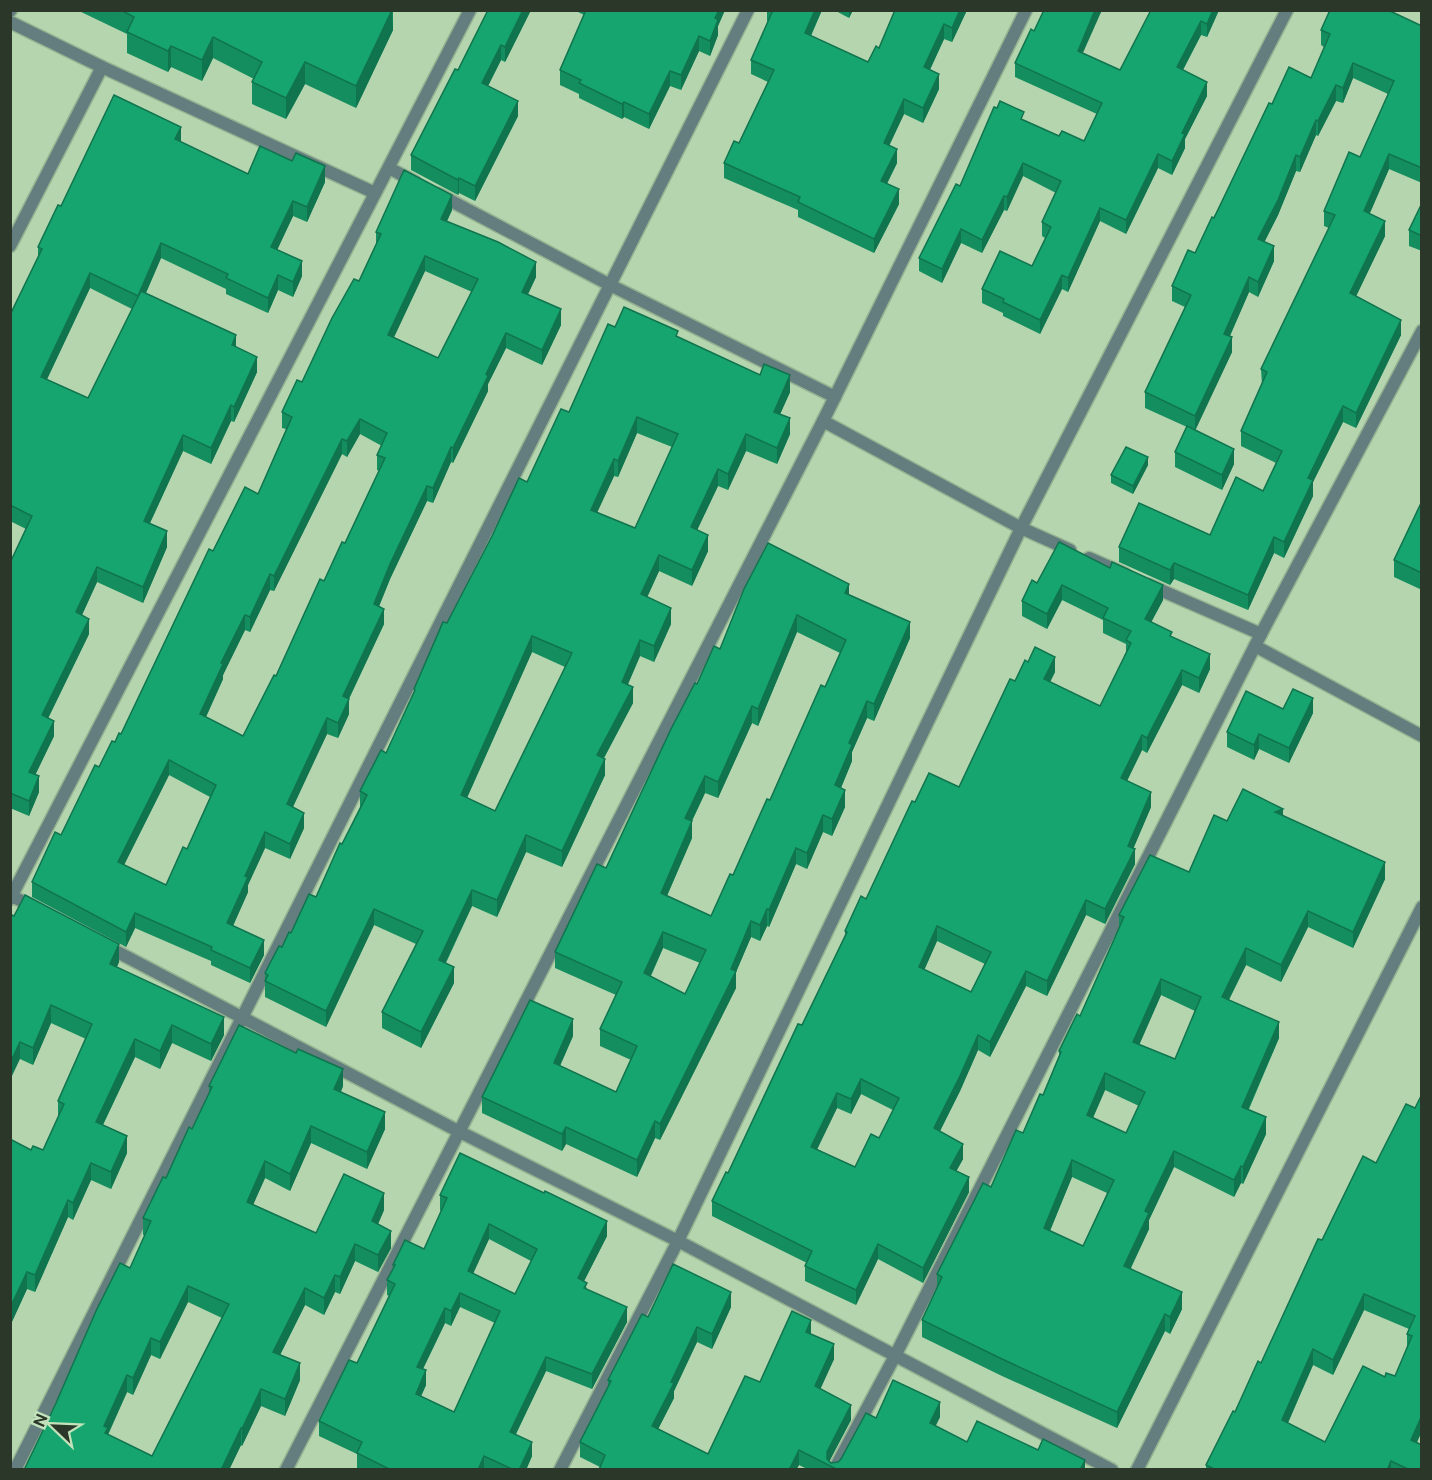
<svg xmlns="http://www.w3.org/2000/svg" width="1432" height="1480" font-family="'Public Sans',sans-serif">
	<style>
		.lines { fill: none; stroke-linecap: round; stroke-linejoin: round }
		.lane-casing { stroke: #96b291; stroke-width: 15 }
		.street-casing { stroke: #96b291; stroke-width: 15 }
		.lane { stroke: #647d7e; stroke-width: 12 }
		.street { stroke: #647d7e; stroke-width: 12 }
		.wall { fill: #148e5f; fill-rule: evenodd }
		.shaded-wall { fill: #10744e }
		.building { fill: #17a56f; stroke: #10744e; stroke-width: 1.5; fill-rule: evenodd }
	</style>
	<rect width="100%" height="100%" fill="#b4d5ae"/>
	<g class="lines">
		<g class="lane-casing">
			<g id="lane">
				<path d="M 389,168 L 415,182"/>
				<path d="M 438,194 L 610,285 L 835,397"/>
				<path d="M 823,421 L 1021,528 L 1070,550"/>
				<path d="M 1089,558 L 1125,574"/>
				<path d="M 1149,585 L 1261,634"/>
			</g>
		</g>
		<g class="street-casing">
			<g id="street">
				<path d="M 10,11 L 11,10"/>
				<path d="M 10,22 L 102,67 L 375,193"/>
				<path d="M 10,246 L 102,67"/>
				<path d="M 1255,646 L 1422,736"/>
				<path d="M 12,896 L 35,908"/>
				<path d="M 10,899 L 470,10"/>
				<path d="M 106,946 L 458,1131 L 678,1241 L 1112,1470"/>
				<path d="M 15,1470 L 748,10"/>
				<path d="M 286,1470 L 823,421 L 1026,10"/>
				<path d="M 560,1470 L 678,1241 L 1021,528 L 1287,10"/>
				<path d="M 834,1470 L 895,1356 L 1261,634 L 1422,331"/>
				<path d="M 1137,1470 L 1422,907"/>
			</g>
		</g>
		<use href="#lane" class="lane"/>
		<use href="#street" class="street"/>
	</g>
	<g class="wall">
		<path d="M 77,10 L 393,10 L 393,30 L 356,108 L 305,84 L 286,119 L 252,104 L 252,82 L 254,79 L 213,58 L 202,81 L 171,67 L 168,72 L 127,53 L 127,34 Z"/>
		<path d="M 488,10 L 531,10 L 505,62 L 501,60 L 488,86 L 518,116 L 475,201 L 459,193 L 458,195 L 411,170 L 411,155 L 458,70 Z"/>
		<path d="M 574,10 L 725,10 L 718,26 L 718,35 L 710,56 L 699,51 L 681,90 L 670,86 L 649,129 L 624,117 L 622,119 L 579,98 L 579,94 L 560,85 L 560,70 L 584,15 Z"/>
		<path d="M 767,10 L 822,10 L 811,36 L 868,62 L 879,48 L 967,10 L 952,42 L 944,39 L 930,70 L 939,89 L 923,123 L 904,114 L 889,145 L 897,163 L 887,184 L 899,204 L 874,253 L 798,217 L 798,210 L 724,178 L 724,163 L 739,143 L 768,82 L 751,74 L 751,60 L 769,21 L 767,21 Z"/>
		<path d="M 834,10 L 853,10 L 849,18 Z"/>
		<path d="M 1219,10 L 1207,37 L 1201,35 L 1183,70 L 1207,96 L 1185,139 L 1185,148 L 1172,175 L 1158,168 L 1126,234 L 1100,221 L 1068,292 L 1062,289 L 1040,334 L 1003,316 L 1003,313 L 982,303 L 982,289 L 1032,266 L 1045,238 L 1042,236 L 1042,222 L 1056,193 L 1023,176 L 1007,211 L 1004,210 L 982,253 L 961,243 L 942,283 L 919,271 L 919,258 L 960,186 L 1024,120 L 1059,136 L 1084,141 L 1097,114 L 1015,77 L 1015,63 L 1083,53 L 1120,70 Z"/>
		<path d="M 1422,26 L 1422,183 L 1389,169 L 1369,214 L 1385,236 L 1356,296 L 1401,335 L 1356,428 L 1343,422 L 1313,482 L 1313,496 L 1284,558 L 1274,553 L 1248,610 L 1174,579 L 1170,585 L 1119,562 L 1119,547 L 1210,535 L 1263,491 L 1276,463 L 1241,446 L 1241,431 L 1262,385 L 1261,369 L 1329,228 L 1324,226 L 1324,211 L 1360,157 L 1388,94 L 1353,78 L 1343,103 L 1336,101 L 1318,136 L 1316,135 L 1300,172 L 1296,171 L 1278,215 L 1264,242 L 1274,261 L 1258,297 L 1249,292 L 1230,336 L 1232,352 L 1195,430 L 1234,464 L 1222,490 L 1175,467 L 1175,452 L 1187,427 L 1145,408 L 1145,392 L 1185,307 L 1172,301 L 1172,286 L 1195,253 L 1272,104 L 1311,78 L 1324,47 L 1321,45 L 1321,30 Z"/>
		<path d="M 181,142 L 248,174 L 325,182 L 307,222 L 293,216 L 277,250 L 302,276 L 293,297 L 278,290 L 268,313 L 226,294 L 226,289 L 161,258 L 146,293 L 236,347 L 257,372 L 234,422 L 231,421 L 211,464 L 183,451 L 150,523 L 167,547 L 143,603 L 97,582 L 82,615 L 89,634 L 48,718 L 54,736 L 35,775 L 39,792 L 29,816 L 10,808 L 10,563 L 26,529 L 10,521 L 10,315 L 38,257 L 38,247 L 61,206 ZM 90,288 L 132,309 L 88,398 L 47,379 Z"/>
		<path d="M 1422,203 L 1422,251 L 1409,246 L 1409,230 Z"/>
		<path d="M 452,210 L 447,221 L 536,277 L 528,294 L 561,325 L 542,365 L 506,348 L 488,384 L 488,391 L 453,463 L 451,462 L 433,503 L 427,501 L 390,579 L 379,606 L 384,624 L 349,699 L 349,714 L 338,738 L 327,734 L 292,807 L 304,828 L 290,859 L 265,848 L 248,885 L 248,892 L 233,926 L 264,955 L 250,983 L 211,965 L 211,961 L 135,928 L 126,947 L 32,897 L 32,882 L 61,835 L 99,767 L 115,742 L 121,734 L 213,551 L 258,494 L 286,429 L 282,428 L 282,412 L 302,382 L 359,281 L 376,244 L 376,232 ZM 425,271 L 472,292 L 438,358 L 394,337 ZM 360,434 L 382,446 L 377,455 L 377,470 L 379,471 L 345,543 L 324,581 L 276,676 L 243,736 L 206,717 L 223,679 L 223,675 L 245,630 L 250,632 L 270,590 L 274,591 L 342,454 L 347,457 ZM 169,775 L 210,797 L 187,849 L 166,885 L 124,865 Z"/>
		<path d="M 615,327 L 678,337 L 790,392 L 780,414 L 790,434 L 777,464 L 746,451 L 728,490 L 718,486 L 697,530 L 708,551 L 692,586 L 659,571 L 647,597 L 671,624 L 654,662 L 640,656 L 628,684 L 633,703 L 604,758 L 605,775 L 562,867 L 526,852 L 497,917 L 472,906 L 446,963 L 454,983 L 421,1048 L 382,1028 L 382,1012 L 416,944 L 374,925 L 326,1027 L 265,997 L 265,973 L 282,947 L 316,897 L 360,807 L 360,791 L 386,753 L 414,693 L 414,689 L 447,623 L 527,482 L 569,412 ZM 637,433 L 672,447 L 635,528 L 597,512 L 614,476 L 618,477 ZM 532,652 L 565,667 L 495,811 L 467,798 Z"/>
		<path d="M 1148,465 L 1133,494 L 1111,483 L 1111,475 Z"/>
		<path d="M 1422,501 L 1422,590 L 1394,577 L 1394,560 Z"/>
		<path d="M 1059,542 L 1163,600 L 1151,622 L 1172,637 L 1210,669 L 1199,693 L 1182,685 L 1147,753 L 1142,750 L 1127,781 L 1151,807 L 1133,849 L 1135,864 L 1105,924 L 1086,915 L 1047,996 L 1026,986 L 990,1057 L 978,1050 L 960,1091 L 940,1131 L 963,1159 L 956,1171 L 969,1192 L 923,1283 L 878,1259 L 856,1305 L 805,1281 L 805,1266 L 807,1263 L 712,1216 L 712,1201 L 728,1173 L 802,1025 L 845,936 L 845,931 L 866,899 L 915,802 L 959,787 L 1015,681 L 1055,672 L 1050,682 L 1100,706 L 1126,654 L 1126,644 L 1103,633 L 1103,620 L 1062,600 L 1047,629 L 1022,616 L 1022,601 L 1037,583 ZM 937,941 L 985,964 L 971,992 L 924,970 ZM 861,1094 L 893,1110 L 879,1138 L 855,1167 L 817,1149 L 837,1108 L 851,1114 Z"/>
		<path d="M 744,589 L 910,638 L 874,721 L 867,718 L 852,752 L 852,761 L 841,788 L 845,807 L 832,836 L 823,832 L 807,869 L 796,864 L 769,927 L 767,926 L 760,941 L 751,937 L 736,972 L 736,988 L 660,1140 L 655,1138 L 637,1177 L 566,1144 L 562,1151 L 482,1113 L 482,1097 L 573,1036 L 560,1066 L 616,1092 L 631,1060 L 600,1046 L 600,1029 L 616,995 L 555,968 L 555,952 L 606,868 L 697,684 L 720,649 ZM 797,632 L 840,653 L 825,687 L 770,800 L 733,875 L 711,916 L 667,896 L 692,838 L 692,821 L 705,793 L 718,798 L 752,723 L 758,726 ZM 663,948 L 700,963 L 685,994 L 651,976 Z"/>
		<path d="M 1283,709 L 1313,713 L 1289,763 L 1259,749 L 1254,760 L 1227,747 L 1227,732 Z"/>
		<path d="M 1283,815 L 1385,879 L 1353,948 L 1308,927 L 1281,982 L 1246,965 L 1229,1000 L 1279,1038 L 1249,1109 L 1266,1134 L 1243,1184 L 1241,1183 L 1234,1197 L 1174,1167 L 1149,1220 L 1149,1229 L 1131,1268 L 1182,1309 L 1170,1334 L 1165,1331 L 1117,1428 L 1002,1376 L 922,1337 L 922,1320 L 937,1287 L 937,1274 L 1023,1133 L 1043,1095 L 1059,1056 L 1059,1051 L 1080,1016 L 1119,927 L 1119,915 L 1189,872 L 1227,821 ZM 1161,995 L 1195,1011 L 1175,1059 L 1139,1045 ZM 1105,1090 L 1139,1106 L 1126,1133 L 1093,1118 ZM 1072,1177 L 1107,1193 L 1083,1246 L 1050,1231 Z"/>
		<path d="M 10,919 L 119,962 L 117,967 L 224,1035 L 211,1061 L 172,1043 L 160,1069 L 135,1057 L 103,1125 L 127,1153 L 111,1189 L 91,1180 L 73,1220 L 68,1217 L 35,1292 L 27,1289 L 10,1326 L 10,1139 L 31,1150 L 43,1150 L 58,1118 L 58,1101 L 86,1039 L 51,1023 L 33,1065 L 20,1059 Z"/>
		<path d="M 209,1086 L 343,1086 L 341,1092 L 385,1129 L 367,1169 L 311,1143 L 290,1191 L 265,1178 L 253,1204 L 316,1233 L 384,1210 L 378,1224 L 391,1248 L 378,1272 L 355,1261 L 340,1294 L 335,1292 L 324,1315 L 305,1305 L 280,1355 L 300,1380 L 285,1416 L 261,1406 L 242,1446 L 241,1445 L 229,1470 L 24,1470 L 130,1268 L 145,1235 L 143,1235 L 143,1218 L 166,1178 L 192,1129 L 209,1094 ZM 188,1302 L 222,1318 L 152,1456 L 108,1435 L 127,1392 L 133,1395 L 151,1355 L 160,1359 Z"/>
		<path d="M 1422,1094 L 1422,1431 L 1416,1442 L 1422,1470 L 1206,1470 L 1206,1465 L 1261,1363 L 1322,1240 L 1415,1108 ZM 1364,1310 L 1409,1329 L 1407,1334 L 1407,1349 L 1395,1376 L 1385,1377 L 1325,1442 L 1288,1423 L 1313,1365 L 1333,1375 Z"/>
		<path d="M 440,1195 L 607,1236 L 584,1281 L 587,1289 L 627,1322 L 592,1389 L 546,1371 L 516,1434 L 532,1456 L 526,1470 L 361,1470 L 357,1468 L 357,1454 L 319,1436 L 319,1421 L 357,1363 L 389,1296 L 387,1295 L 387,1280 L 393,1269 L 393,1265 L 424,1249 L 441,1211 L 440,1210 ZM 489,1239 L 531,1261 L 515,1294 L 473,1273 ZM 460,1307 L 495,1323 L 454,1412 L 421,1396 L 426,1385 L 423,1369 L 445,1323 L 451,1326 Z"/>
		<path d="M 731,1307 L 712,1349 L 697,1342 L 674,1391 L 674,1398 L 658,1429 L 708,1454 L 760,1382 L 811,1334 L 834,1359 L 820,1389 L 851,1420 L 829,1461 L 831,1463 L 838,1462 L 876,1418 L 940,1417 L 935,1426 L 967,1442 L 1038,1450 L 1085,1470 L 809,1470 L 799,1465 L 796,1470 L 599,1470 L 600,1467 L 580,1457 L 580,1442 L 608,1387 L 608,1380 L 648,1317 Z"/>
	</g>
	<g class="shaded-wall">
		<path d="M 392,10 L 393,30 L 356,108 L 356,86 Z"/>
		<path d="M 523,10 L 531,10 L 505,62 L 505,47 Z"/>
		<path d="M 719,10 L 725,10 L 718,26 L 718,35 L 710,56 L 710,41 L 715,18 Z"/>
		<path d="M 815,10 L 822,10 L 805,48 L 805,33 Z"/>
		<path d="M 849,10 L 853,10 L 849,18 Z"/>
		<path d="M 960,10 L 967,10 L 952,42 L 952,28 Z"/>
		<path d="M 1095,10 L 1102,10 L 1078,64 L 1078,51 Z"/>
		<path d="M 1213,10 L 1219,10 L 1207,37 L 1207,24 Z"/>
		<path d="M 1201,21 L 1201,35 L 1177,81 L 1177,67 Z"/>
		<path d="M 944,24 L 944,39 L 924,82 L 924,67 Z"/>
		<path d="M 699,36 L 699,51 L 681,90 L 681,75 Z"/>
		<path d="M 213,37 L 213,58 L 202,81 L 202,60 Z"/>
		<path d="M 501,45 L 501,60 L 482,98 L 482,83 Z"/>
		<path d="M 171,46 L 171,67 L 168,72 L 168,51 Z"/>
		<path d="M 305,62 L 305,84 L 286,119 L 286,98 Z"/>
		<path d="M 1353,63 L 1353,78 L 1343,103 L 1343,88 Z"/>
		<path d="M 670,71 L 670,86 L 649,129 L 649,114 Z"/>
		<path d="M 939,74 L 939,89 L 923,123 L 923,108 Z"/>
		<path d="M 1207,82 L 1207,96 L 1185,139 L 1185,148 L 1172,175 L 1172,161 L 1182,133 Z"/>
		<path d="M 1336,85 L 1336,101 L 1318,136 L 1318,121 Z"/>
		<path d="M 904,99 L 904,114 L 884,157 L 884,143 Z"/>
		<path d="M 518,101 L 518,116 L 475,201 L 475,186 Z"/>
		<path d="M 624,102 L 624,117 L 622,119 L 622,104 Z"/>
		<path d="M 1316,120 L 1316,135 L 1300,172 L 1300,157 Z"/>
		<path d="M 181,127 L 181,143 L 175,139 Z"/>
		<path d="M 897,149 L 897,163 L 881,195 L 881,181 Z"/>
		<path d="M 1158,154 L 1158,168 L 1126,234 L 1126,220 Z"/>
		<path d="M 1389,154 L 1389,169 L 1364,227 L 1364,211 Z"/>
		<path d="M 1296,155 L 1296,171 L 1278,215 L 1258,255 L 1258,239 Z"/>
		<path d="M 1023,163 L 1023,176 L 1007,211 L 1007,197 Z"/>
		<path d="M 325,166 L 325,182 L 307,222 L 307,207 Z"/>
		<path d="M 459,178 L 459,193 L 458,195 L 458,180 Z"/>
		<path d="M 899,189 L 899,204 L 874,253 L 874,239 Z"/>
		<path d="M 452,195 L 452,210 L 441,234 L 441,219 Z"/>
		<path d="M 1004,196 L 1004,210 L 982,253 L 982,240 Z"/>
		<path d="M 293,201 L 293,216 L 271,263 L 271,247 Z"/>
		<path d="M 1100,208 L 1100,221 L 1068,292 L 1068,278 Z"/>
		<path d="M 1385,221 L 1385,236 L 1350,309 L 1350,293 Z"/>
		<path d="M 961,229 L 961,243 L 942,283 L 942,269 Z"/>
		<path d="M 161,243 L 161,258 L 138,311 L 138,296 Z"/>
		<path d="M 1274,246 L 1274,261 L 1258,297 L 1258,282 Z"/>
		<path d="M 425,256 L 425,271 L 388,350 L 388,335 Z"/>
		<path d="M 302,261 L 302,276 L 293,297 L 293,282 Z"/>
		<path d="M 536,262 L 536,277 L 522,307 L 522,292 Z"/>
		<path d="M 90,273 L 90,288 L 41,392 L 41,377 Z"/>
		<path d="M 278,275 L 278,290 L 268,313 L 268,298 Z"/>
		<path d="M 1062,275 L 1062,289 L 1040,334 L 1040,320 Z"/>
		<path d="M 1249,277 L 1249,292 L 1224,349 L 1224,334 Z"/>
		<path d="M 561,309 L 561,325 L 542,365 L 542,350 Z"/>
		<path d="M 1401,320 L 1401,335 L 1356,428 L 1356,413 Z"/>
		<path d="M 506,333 L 506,348 L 488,384 L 488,391 L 453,463 L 453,448 L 486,374 Z"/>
		<path d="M 236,335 L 236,351 L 232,345 Z"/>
		<path d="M 1232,337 L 1232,352 L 1195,431 L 1195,416 Z"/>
		<path d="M 257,357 L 257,372 L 234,422 L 234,407 Z"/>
		<path d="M 790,375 L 790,392 L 774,428 L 774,412 Z"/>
		<path d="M 231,405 L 231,421 L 211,464 L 211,448 Z"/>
		<path d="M 1343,406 L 1343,422 L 1313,482 L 1313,496 L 1284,558 L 1284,542 L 1308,478 Z"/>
		<path d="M 637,417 L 637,433 L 618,477 L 618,461 Z"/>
		<path d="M 790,418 L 790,434 L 777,464 L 777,448 Z"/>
		<path d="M 360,419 L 360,434 L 347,457 L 347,441 Z"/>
		<path d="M 746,434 L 746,451 L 728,490 L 728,474 Z"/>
		<path d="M 183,435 L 183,451 L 144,536 L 144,521 Z"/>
		<path d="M 342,439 L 342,454 L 274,591 L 274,576 Z"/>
		<path d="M 451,447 L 451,462 L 433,503 L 433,488 Z"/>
		<path d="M 1234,449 L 1234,464 L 1222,490 L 1222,475 Z"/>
		<path d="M 1148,457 L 1148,465 L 1133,494 L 1133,486 Z"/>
		<path d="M 614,459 L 614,476 L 591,526 L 591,510 Z"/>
		<path d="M 718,469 L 718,486 L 691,543 L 691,527 Z"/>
		<path d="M 427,486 L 427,501 L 390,579 L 374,619 L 374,604 L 390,564 Z"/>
		<path d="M 167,531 L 167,547 L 143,603 L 143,587 Z"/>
		<path d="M 708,535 L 708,551 L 692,586 L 692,570 Z"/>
		<path d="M 1274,537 L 1274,553 L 1248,610 L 1248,595 Z"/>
		<path d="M 659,555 L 659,571 L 641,611 L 641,594 Z"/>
		<path d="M 1174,563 L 1174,579 L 1170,585 L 1170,570 Z"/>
		<path d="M 97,567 L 97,582 L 76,628 L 76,612 Z"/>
		<path d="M 270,574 L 270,590 L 250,632 L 250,617 Z"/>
		<path d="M 849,584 L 849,600 L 845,593 Z"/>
		<path d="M 1062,585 L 1062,600 L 1047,629 L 1047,614 Z"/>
		<path d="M 1163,585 L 1163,600 L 1145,634 L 1145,619 Z"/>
		<path d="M 671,608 L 671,624 L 654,662 L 654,646 Z"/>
		<path d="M 384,609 L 384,624 L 343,711 L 343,696 Z"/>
		<path d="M 245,615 L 245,630 L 223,675 L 223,679 L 200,730 L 200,714 L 221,663 Z"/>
		<path d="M 797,615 L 797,632 L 758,726 L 758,709 Z"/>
		<path d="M 89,619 L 89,634 L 42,731 L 42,715 Z"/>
		<path d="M 910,622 L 910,638 L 874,721 L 874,704 Z"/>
		<path d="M 532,636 L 532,652 L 461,811 L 461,795 Z"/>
		<path d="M 640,640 L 640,656 L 622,698 L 622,682 Z"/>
		<path d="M 1210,654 L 1210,669 L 1199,693 L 1199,678 Z"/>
		<path d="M 1055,657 L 1055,672 L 1044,694 L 1044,679 Z"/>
		<path d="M 1182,670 L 1182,685 L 1147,753 L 1147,738 Z"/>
		<path d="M 633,687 L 633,703 L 597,771 L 597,755 Z"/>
		<path d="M 1313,698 L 1313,713 L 1289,763 L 1289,748 Z"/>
		<path d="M 349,699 L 349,714 L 338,738 L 338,723 Z"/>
		<path d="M 867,701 L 867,718 L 852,752 L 852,761 L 835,802 L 835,785 L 849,743 Z"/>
		<path d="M 752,706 L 752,723 L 718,798 L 718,782 Z"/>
		<path d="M 327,718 L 327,734 L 287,820 L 287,804 Z"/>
		<path d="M 54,721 L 54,736 L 29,788 L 29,772 Z"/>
		<path d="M 1259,734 L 1259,749 L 1254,760 L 1254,745 Z"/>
		<path d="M 1142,735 L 1142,750 L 1121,793 L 1121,778 Z"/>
		<path d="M 605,759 L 605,775 L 562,867 L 562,851 Z"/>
		<path d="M 169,760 L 169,775 L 118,877 L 118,862 Z"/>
		<path d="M 39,776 L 39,792 L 29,816 L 29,801 Z"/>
		<path d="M 705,776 L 705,793 L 685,835 L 685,818 Z"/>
		<path d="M 845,790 L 845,807 L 832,836 L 832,819 Z"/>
		<path d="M 1151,792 L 1151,807 L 1128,861 L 1128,846 Z"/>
		<path d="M 1283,809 L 1283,826 L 1275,812 Z"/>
		<path d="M 304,813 L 304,828 L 290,859 L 290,844 Z"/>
		<path d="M 823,815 L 823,832 L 807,869 L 807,853 Z"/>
		<path d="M 692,821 L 692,838 L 661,909 L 661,893 Z"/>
		<path d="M 265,832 L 265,848 L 248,885 L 248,892 L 227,939 L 227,923 L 245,876 Z"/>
		<path d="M 526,835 L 526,852 L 497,917 L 497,900 Z"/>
		<path d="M 796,848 L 796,864 L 769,927 L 769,910 Z"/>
		<path d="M 1135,849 L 1135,864 L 1105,924 L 1105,909 Z"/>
		<path d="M 1385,862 L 1385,879 L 1353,948 L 1353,932 Z"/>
		<path d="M 472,890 L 472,906 L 439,976 L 439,960 Z"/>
		<path d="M 1086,900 L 1086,915 L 1047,996 L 1047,981 Z"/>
		<path d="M 374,909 L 374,925 L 326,1027 L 326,1011 Z"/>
		<path d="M 767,909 L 767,926 L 760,941 L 760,925 Z"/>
		<path d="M 1308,911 L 1308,927 L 1281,982 L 1281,965 Z"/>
		<path d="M 135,913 L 135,928 L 126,947 L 126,932 Z"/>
		<path d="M 751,921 L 751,937 L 736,972 L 736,988 L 660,1140 L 660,1124 L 731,969 Z"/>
		<path d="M 937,926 L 937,941 L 919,982 L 919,967 Z"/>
		<path d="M 663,932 L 663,948 L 644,990 L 644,973 Z"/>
		<path d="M 264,940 L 264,955 L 250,983 L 250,968 Z"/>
		<path d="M 119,944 L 119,962 L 110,981 L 110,964 Z"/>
		<path d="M 1246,948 L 1246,965 L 1222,1013 L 1222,997 Z"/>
		<path d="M 454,967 L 454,983 L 421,1048 L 421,1032 Z"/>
		<path d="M 1026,971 L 1026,986 L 990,1057 L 990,1042 Z"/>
		<path d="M 1161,979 L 1161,995 L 1133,1059 L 1133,1042 Z"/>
		<path d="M 51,1005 L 51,1023 L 33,1065 L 33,1048 Z"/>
		<path d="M 224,1017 L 224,1035 L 211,1061 L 211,1044 Z"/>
		<path d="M 573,1019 L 573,1036 L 554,1079 L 554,1063 Z"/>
		<path d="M 1279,1022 L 1279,1038 L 1242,1123 L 1242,1107 Z"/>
		<path d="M 172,1025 L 172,1043 L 160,1069 L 160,1051 Z"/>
		<path d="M 978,1035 L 978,1050 L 960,1091 L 934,1143 L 934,1128 Z"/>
		<path d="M 135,1039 L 135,1057 L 96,1139 L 96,1122 Z"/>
		<path d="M 20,1042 L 20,1059 L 10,1080 L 10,1063 Z"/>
		<path d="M 343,1069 L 343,1086 L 334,1106 L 334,1089 Z"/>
		<path d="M 1105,1073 L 1105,1090 L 1087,1131 L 1087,1115 Z"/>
		<path d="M 861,1079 L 861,1094 L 851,1114 L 851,1099 Z"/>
		<path d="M 837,1093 L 837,1108 L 811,1162 L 811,1147 Z"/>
		<path d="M 385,1112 L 385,1129 L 367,1169 L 367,1152 Z"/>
		<path d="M 1266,1117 L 1266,1134 L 1243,1184 L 1243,1167 Z"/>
		<path d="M 655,1121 L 655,1138 L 637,1177 L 637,1160 Z"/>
		<path d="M 311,1126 L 311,1143 L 290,1191 L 290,1174 Z"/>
		<path d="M 566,1127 L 566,1144 L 562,1151 L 562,1134 Z"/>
		<path d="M 127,1136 L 127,1153 L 111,1189 L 111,1172 Z"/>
		<path d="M 963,1144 L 963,1159 L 950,1183 L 950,1168 Z"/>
		<path d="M 1174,1151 L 1174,1167 L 1149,1220 L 1149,1229 L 1124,1282 L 1124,1266 L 1145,1211 Z"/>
		<path d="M 1072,1160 L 1072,1177 L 1044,1245 L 1044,1228 Z"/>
		<path d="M 265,1161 L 265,1178 L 247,1219 L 247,1202 Z"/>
		<path d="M 91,1163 L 91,1180 L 73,1220 L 73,1203 Z"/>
		<path d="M 1241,1166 L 1241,1183 L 1234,1197 L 1234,1180 Z"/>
		<path d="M 969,1177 L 969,1192 L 923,1283 L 923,1268 Z"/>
		<path d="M 384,1193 L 384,1210 L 372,1238 L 372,1221 Z"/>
		<path d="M 68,1200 L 68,1217 L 35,1292 L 35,1275 Z"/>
		<path d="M 607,1221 L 607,1236 L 578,1293 L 578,1278 Z"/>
		<path d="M 489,1224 L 489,1239 L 468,1285 L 468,1271 Z"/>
		<path d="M 391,1231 L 391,1248 L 378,1272 L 378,1255 Z"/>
		<path d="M 355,1244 L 355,1261 L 340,1294 L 340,1277 Z"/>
		<path d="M 878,1244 L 878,1259 L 856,1305 L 856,1290 Z"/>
		<path d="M 27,1272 L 27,1289 L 10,1326 L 10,1308 Z"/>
		<path d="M 335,1275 L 335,1292 L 324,1315 L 324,1298 Z"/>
		<path d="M 188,1286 L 188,1302 L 160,1359 L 160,1342 Z"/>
		<path d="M 305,1288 L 305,1305 L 273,1369 L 273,1352 Z"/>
		<path d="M 731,1292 L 731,1307 L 712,1349 L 712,1334 Z"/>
		<path d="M 1182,1292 L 1182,1309 L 1170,1334 L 1170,1317 Z"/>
		<path d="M 460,1293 L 460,1307 L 451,1326 L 451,1311 Z"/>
		<path d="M 1364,1294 L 1364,1310 L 1333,1375 L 1333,1360 Z"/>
		<path d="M 627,1307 L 627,1322 L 592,1389 L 592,1374 Z"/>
		<path d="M 445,1308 L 445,1323 L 417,1381 L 417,1367 Z"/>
		<path d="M 1165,1314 L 1165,1331 L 1117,1428 L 1117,1412 Z"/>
		<path d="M 811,1320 L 811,1335 L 806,1332 Z"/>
		<path d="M 697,1327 L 697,1342 L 674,1391 L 674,1398 L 652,1441 L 652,1426 L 671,1382 Z"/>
		<path d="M 151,1338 L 151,1355 L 133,1395 L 133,1378 Z"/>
		<path d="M 834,1344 L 834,1359 L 815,1401 L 815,1386 Z"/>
		<path d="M 1313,1349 L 1313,1365 L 1282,1436 L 1282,1420 Z"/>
		<path d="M 546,1357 L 546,1371 L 510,1446 L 510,1432 Z"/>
		<path d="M 300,1363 L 300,1380 L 285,1416 L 285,1399 Z"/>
		<path d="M 426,1370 L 426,1385 L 416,1408 L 416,1394 Z"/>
		<path d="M 127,1375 L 127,1392 L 108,1434 L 108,1445 L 104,1426 Z"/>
		<path d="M 261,1389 L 261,1406 L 242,1446 L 242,1429 Z"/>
		<path d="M 940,1402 L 940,1417 L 930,1438 L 930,1423 Z"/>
		<path d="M 851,1405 L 851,1420 L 828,1464 L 827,1464 L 827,1452 Z"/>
		<path d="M 1422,1415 L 1422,1431 L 1411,1456 L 1411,1440 Z"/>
		<path d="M 241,1428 L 241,1445 L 229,1470 L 221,1470 Z"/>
		<path d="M 532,1442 L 532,1456 L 526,1470 L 519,1470 Z"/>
		<path d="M 799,1450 L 799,1465 L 796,1470 L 789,1470 Z"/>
		<path d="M 484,1456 L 484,1470 L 478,1470 Z"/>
		<path d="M 1085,1460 L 1085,1470 L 1080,1470 Z"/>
		<path d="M 1391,1461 L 1391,1470 L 1387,1470 Z"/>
	</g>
	<g class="building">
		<path d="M 121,10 L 392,10 L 356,86 L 305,62 L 286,98 L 252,82 L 262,62 L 213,37 L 202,60 L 171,46 L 168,51 L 127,32 L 134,17 Z"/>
		<path d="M 488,10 L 523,10 L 505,47 L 501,45 L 482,83 L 518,101 L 475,186 L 459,178 L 458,180 L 411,155 L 455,69 L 458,70 Z"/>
		<path d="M 586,10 L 719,10 L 715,18 L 718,20 L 710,41 L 699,36 L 681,75 L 670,71 L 649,114 L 624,102 L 622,104 L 579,83 L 581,80 L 560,70 Z"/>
		<path d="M 773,10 L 815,10 L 805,33 L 868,62 L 876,46 L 879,48 L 895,10 L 960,10 L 952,28 L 944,24 L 924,67 L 939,74 L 923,108 L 904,99 L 884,143 L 897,149 L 881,181 L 899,189 L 874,239 L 798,202 L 800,197 L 724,163 L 734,141 L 739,143 L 774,70 L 751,60 Z"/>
		<path d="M 1044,10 L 1095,10 L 1078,51 L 1120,70 L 1151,10 L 1213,10 L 1207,24 L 1201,21 L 1177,67 L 1207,82 L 1182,133 L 1185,134 L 1172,161 L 1158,154 L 1126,220 L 1100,208 L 1068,278 L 1062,275 L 1040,320 L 1003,302 L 1004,299 L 982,289 L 1000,251 L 1032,266 L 1051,227 L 1042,222 L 1061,181 L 1023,163 L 1007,197 L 1004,196 L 982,240 L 961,229 L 942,269 L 919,258 L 956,184 L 960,186 L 994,107 L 997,108 L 1000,101 L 1024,112 L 1021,119 L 1059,136 L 1062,131 L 1084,141 L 1102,103 L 1015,63 L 1031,29 L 1034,31 Z"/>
		<path d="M 1330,10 L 1388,10 L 1422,26 L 1422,168 L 1389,154 L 1364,211 L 1385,221 L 1350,293 L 1401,320 L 1356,413 L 1343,406 L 1308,478 L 1313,480 L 1284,542 L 1274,537 L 1248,595 L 1174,563 L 1170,570 L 1119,547 L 1139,503 L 1210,535 L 1236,477 L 1263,491 L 1282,451 L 1241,431 L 1267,372 L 1261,369 L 1335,215 L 1324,211 L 1349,152 L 1360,157 L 1394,81 L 1353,63 L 1343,88 L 1336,85 L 1318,121 L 1316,120 L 1300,157 L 1296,155 L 1278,200 L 1258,239 L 1274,246 L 1258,282 L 1249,277 L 1224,334 L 1232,337 L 1195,416 L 1145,392 L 1191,295 L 1172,286 L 1188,250 L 1195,253 L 1212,217 L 1214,218 L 1269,103 L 1272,104 L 1289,67 L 1311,78 L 1330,34 L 1321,30 Z"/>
		<path d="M 114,95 L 181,127 L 175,139 L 248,174 L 260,146 L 292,161 L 296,153 L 325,166 L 307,207 L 293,201 L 271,247 L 302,261 L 293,282 L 278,275 L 268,298 L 226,278 L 228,274 L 161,243 L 138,296 L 90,273 L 41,377 L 88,398 L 141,291 L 236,335 L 232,345 L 257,357 L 234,407 L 231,405 L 211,448 L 183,435 L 144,521 L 167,531 L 143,587 L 97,567 L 76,612 L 89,619 L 42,715 L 54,721 L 29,772 L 39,776 L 29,801 L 10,793 L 10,563 L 32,516 L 10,505 L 10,315 L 42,249 L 38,247 L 58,205 L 61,206 Z"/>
		<path d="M 404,170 L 452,195 L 441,219 L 498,242 L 536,262 L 522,292 L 561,309 L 542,350 L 506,333 L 486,374 L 488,376 L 453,448 L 451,447 L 433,488 L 427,486 L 390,564 L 374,604 L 384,609 L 343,696 L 349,699 L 338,723 L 327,718 L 287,804 L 304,813 L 290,844 L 265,832 L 245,876 L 248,877 L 227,923 L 264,940 L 250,968 L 211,950 L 212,947 L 135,913 L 126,932 L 32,882 L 55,832 L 61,835 L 95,765 L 99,767 L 112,741 L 115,742 L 119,733 L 121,734 L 209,549 L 213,551 L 245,487 L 258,494 L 292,417 L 282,412 L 297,380 L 302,382 L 332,318 L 354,279 L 359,281 L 381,234 L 376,232 ZM 425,256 L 478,279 L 438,358 L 388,335 ZM 360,419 L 387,433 L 377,455 L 385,458 L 345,543 L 342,542 L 324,581 L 320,579 L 276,676 L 274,675 L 243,736 L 200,714 L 223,664 L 221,663 L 245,615 L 250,617 L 270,574 L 274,576 L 342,439 L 347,441 ZM 169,760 L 216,785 L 187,849 L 183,847 L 166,885 L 118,862 Z"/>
		<path d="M 1422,203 L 1422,236 L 1409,230 Z"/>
		<path d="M 624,307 L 678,331 L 676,336 L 760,375 L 764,364 L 790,375 L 774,412 L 790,418 L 777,448 L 746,434 L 728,474 L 718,469 L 691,527 L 708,535 L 692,570 L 659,555 L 641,594 L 671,608 L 654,646 L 640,640 L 622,682 L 633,687 L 597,755 L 605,759 L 562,851 L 526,835 L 497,900 L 472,890 L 439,960 L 454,967 L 421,1032 L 382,1012 L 423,931 L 374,909 L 326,1011 L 265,981 L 268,975 L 265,973 L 279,946 L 282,947 L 289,932 L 291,933 L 309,894 L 316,897 L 340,843 L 342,844 L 367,795 L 360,791 L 381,750 L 386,753 L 415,690 L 414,689 L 443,622 L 447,623 L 492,536 L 519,478 L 527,482 L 561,409 L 569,412 L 608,324 L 615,327 ZM 637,417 L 678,434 L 635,528 L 591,510 L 614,459 L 618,461 ZM 532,636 L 572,653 L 495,811 L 461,795 Z"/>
		<path d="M 1187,426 L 1234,449 L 1222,475 L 1175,452 Z"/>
		<path d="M 1126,447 L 1148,457 L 1133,486 L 1111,475 Z"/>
		<path d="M 1422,501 L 1422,573 L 1394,560 Z"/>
		<path d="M 1059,542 L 1110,568 L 1112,562 L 1163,585 L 1145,619 L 1172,632 L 1170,636 L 1210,654 L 1199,678 L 1182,670 L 1147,738 L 1142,735 L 1121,778 L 1151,792 L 1128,846 L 1135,849 L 1105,909 L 1086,900 L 1047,981 L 1026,971 L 990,1042 L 978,1035 L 960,1076 L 934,1128 L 963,1144 L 950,1168 L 969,1177 L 923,1268 L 878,1244 L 856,1290 L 805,1266 L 812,1251 L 712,1201 L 726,1172 L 728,1173 L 798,1024 L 802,1025 L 847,932 L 845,931 L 861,896 L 866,899 L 912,801 L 915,802 L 929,773 L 959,787 L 1010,679 L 1015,681 L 1025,660 L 1028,662 L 1035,647 L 1055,657 L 1044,679 L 1100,706 L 1131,643 L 1126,640 L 1131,631 L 1103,618 L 1108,608 L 1062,585 L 1047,614 L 1022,601 L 1032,580 L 1037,583 ZM 937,926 L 991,952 L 971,992 L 919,967 ZM 861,1079 L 899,1098 L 879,1138 L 871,1134 L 855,1167 L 811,1147 L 837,1093 L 851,1099 Z"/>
		<path d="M 768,543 L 849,584 L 845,593 L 910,622 L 874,704 L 867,701 L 849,743 L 852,745 L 835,785 L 845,790 L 832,819 L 823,815 L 807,853 L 796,848 L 769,910 L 767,909 L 760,925 L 751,921 L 731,969 L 736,971 L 660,1124 L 655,1121 L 637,1160 L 566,1127 L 562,1134 L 482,1097 L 530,1000 L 573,1019 L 554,1063 L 616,1092 L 637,1046 L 600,1029 L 622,982 L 555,952 L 597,864 L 606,868 L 671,729 L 695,683 L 697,684 L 714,646 L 720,649 L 744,589 ZM 797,615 L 846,640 L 825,687 L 821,685 L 770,800 L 767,799 L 733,875 L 730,874 L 711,916 L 661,893 L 692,821 L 685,818 L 705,776 L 718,782 L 752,706 L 758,709 ZM 663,932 L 706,950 L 685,994 L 644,973 Z"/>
		<path d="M 1293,689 L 1313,698 L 1289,748 L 1259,734 L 1254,745 L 1227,732 L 1246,691 L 1283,709 Z"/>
		<path d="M 1243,789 L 1283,809 L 1275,812 L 1385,862 L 1353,932 L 1308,911 L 1281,965 L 1246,948 L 1222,997 L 1279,1022 L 1242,1107 L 1266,1117 L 1243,1167 L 1241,1166 L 1234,1180 L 1174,1151 L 1145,1211 L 1149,1213 L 1124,1266 L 1182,1292 L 1170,1317 L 1165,1314 L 1117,1412 L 1002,1359 L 922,1320 L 942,1277 L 937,1274 L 983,1183 L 991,1187 L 1016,1130 L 1023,1133 L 1040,1094 L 1043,1095 L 1061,1052 L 1059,1051 L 1077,1014 L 1080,1016 L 1124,917 L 1119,915 L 1150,855 L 1189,872 L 1214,815 L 1227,821 ZM 1161,979 L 1201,997 L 1175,1059 L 1133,1042 ZM 1105,1073 L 1145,1092 L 1126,1133 L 1087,1115 ZM 1072,1160 L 1114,1180 L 1083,1246 L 1044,1228 Z"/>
		<path d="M 25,895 L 119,944 L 110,964 L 224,1017 L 211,1044 L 172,1025 L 160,1051 L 135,1039 L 96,1122 L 127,1136 L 111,1172 L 91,1163 L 73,1203 L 68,1200 L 35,1275 L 27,1272 L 10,1308 L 10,1139 L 31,1150 L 33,1146 L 43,1150 L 64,1104 L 58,1101 L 92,1024 L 51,1005 L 33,1048 L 20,1042 L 10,1063 L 10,919 L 12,915 L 14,916 Z"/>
		<path d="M 239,1025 L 296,1053 L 298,1049 L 343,1069 L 334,1089 L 385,1112 L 367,1152 L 311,1126 L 290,1174 L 265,1161 L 247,1202 L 316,1233 L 344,1174 L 384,1193 L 372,1221 L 391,1231 L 378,1255 L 355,1244 L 340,1277 L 335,1275 L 324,1298 L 305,1288 L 273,1352 L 300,1363 L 285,1399 L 261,1389 L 242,1429 L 241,1428 L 221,1470 L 24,1470 L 56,1403 L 96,1311 L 120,1263 L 130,1268 L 151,1221 L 143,1218 L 163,1177 L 166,1178 L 189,1127 L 192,1129 L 212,1087 L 209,1086 ZM 188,1286 L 229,1304 L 152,1456 L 105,1433 L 108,1428 L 104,1426 L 127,1375 L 133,1378 L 151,1338 L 160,1342 Z"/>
		<path d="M 1422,1094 L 1422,1415 L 1411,1440 L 1422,1445 L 1422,1470 L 1410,1470 L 1391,1461 L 1387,1470 L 1216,1470 L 1206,1465 L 1233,1411 L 1235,1412 L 1258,1361 L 1261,1363 L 1318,1239 L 1322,1240 L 1363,1156 L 1376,1163 L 1406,1104 L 1415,1108 ZM 1364,1294 L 1415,1316 L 1407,1334 L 1412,1336 L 1395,1376 L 1386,1373 L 1385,1377 L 1363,1366 L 1325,1442 L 1282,1420 L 1313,1349 L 1333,1360 Z"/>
		<path d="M 460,1153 L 544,1193 L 545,1191 L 607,1221 L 578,1278 L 587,1283 L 584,1288 L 627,1307 L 592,1374 L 546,1357 L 510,1432 L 532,1442 L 519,1470 L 514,1470 L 484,1456 L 478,1470 L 391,1470 L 357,1453 L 362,1442 L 319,1421 L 349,1360 L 357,1363 L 395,1284 L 387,1280 L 395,1265 L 393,1265 L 405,1240 L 424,1249 L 447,1198 L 440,1195 ZM 489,1224 L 537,1249 L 515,1294 L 468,1271 ZM 460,1293 L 500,1311 L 454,1412 L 416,1394 L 426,1370 L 417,1367 L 445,1308 L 451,1311 Z"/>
		<path d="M 673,1264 L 731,1292 L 712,1334 L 697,1327 L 671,1382 L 674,1383 L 652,1426 L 708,1454 L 745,1376 L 760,1382 L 792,1311 L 811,1320 L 806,1332 L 834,1344 L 815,1386 L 851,1405 L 827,1452 L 827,1459 L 831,1463 L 838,1462 L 841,1459 L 866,1413 L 876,1418 L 893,1380 L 940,1402 L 930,1423 L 967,1442 L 977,1421 L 1038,1450 L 1043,1439 L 1085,1460 L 1080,1470 L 838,1470 L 799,1450 L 789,1470 L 634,1470 L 632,1469 L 631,1470 L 599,1470 L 605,1455 L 580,1442 L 611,1381 L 608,1380 L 642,1314 L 648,1317 Z"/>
	</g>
	<rect width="1432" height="1480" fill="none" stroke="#2b3829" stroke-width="24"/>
	<g transform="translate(54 1426) rotate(293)" stroke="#c1e2bb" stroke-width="4.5" paint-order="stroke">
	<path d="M0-4.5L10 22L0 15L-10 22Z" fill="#2b3829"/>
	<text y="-9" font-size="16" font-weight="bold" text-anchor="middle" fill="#2b3829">N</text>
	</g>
</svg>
